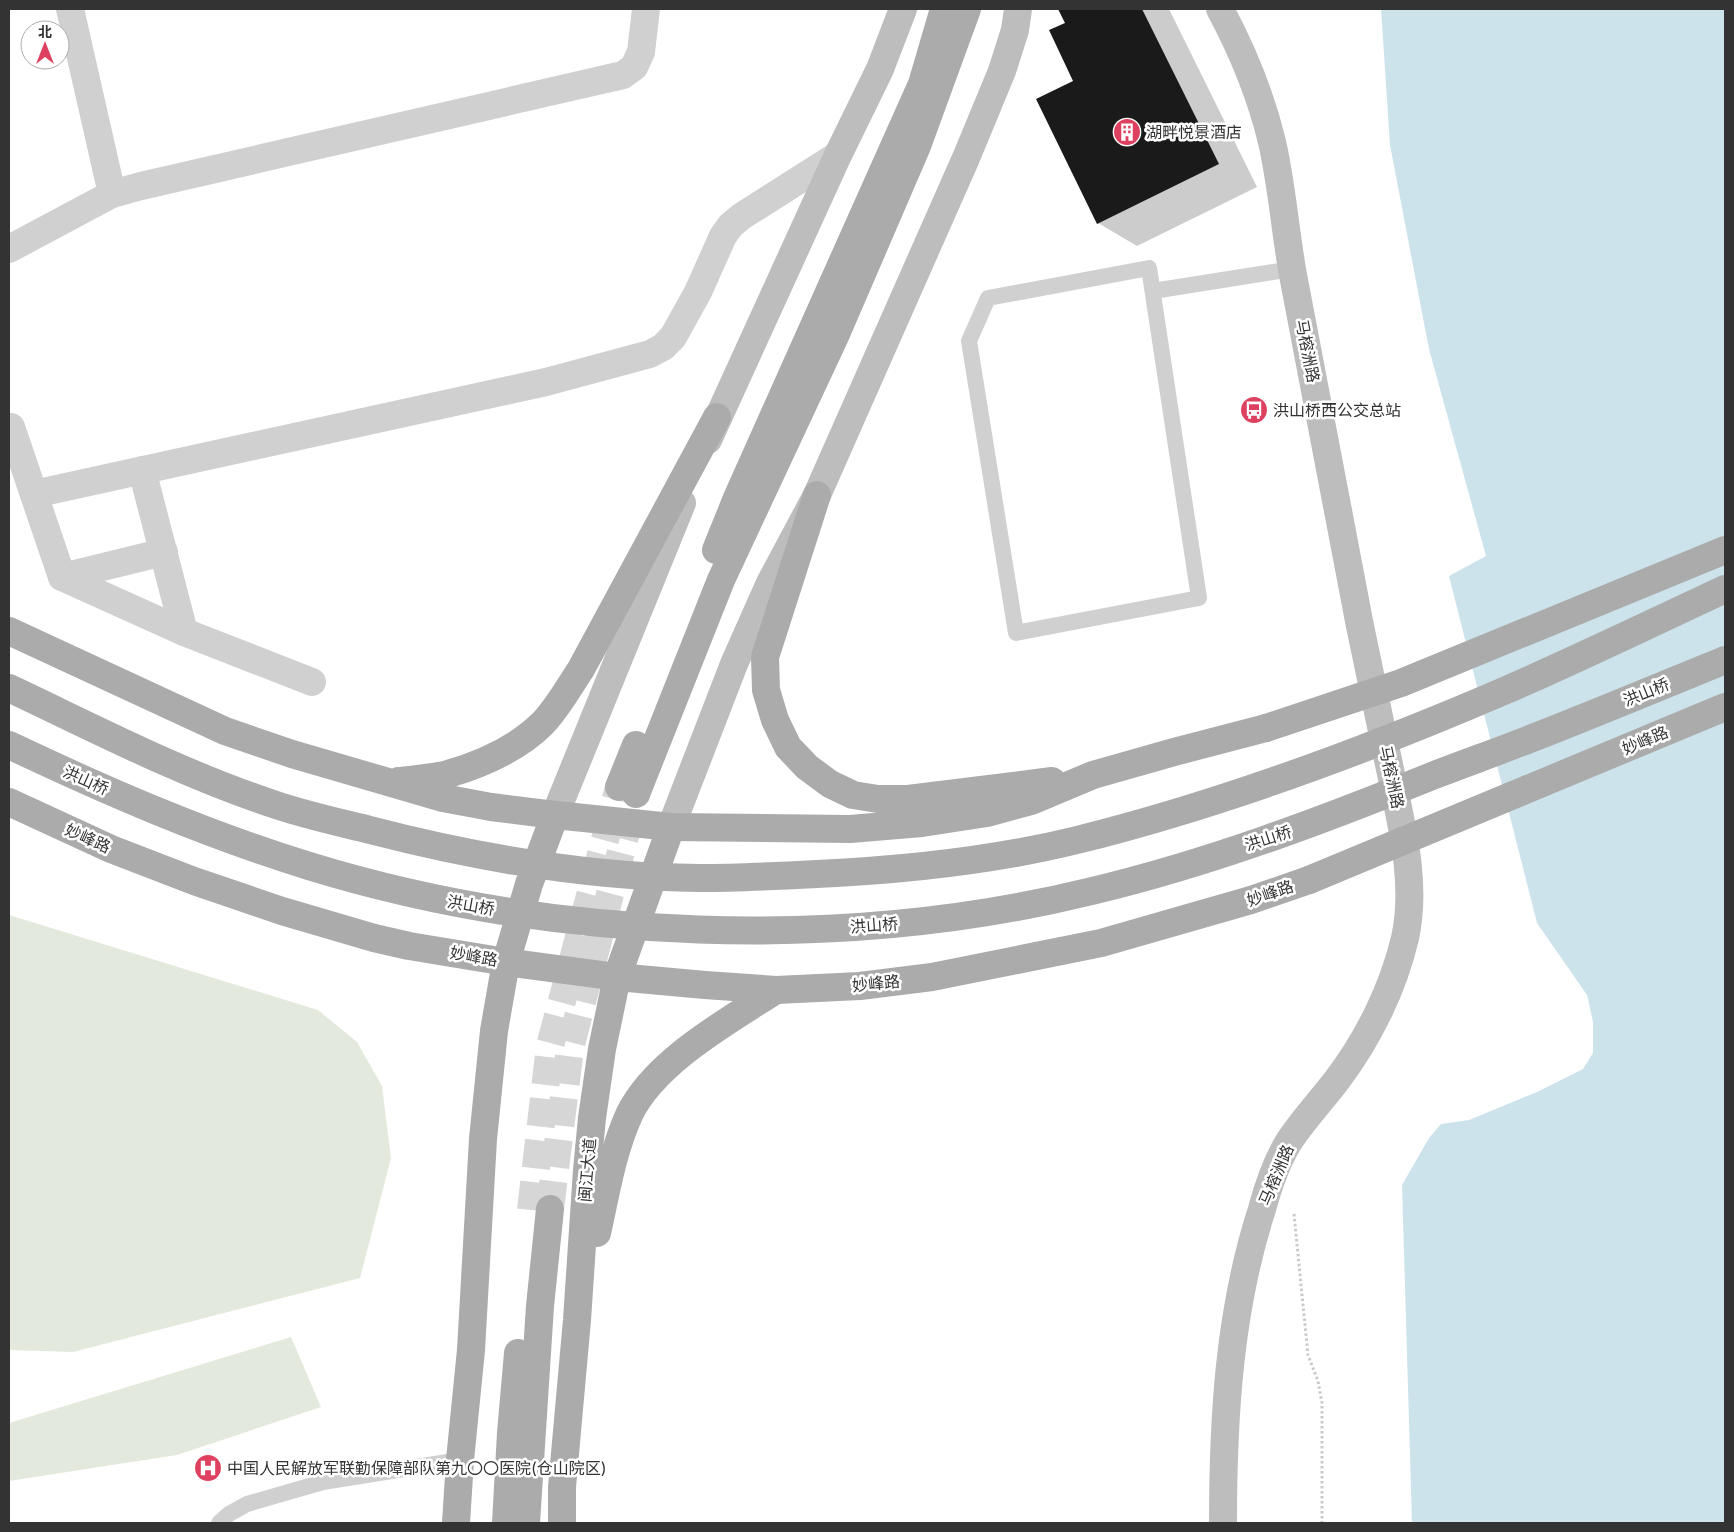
<svg xmlns="http://www.w3.org/2000/svg" width="1734" height="1532" font-family="Inter,'Noto Sans SC',sans-serif">
	<style>
		.green { fill: #e4e9dd }
		.water { fill: #cde3eb }
		.shadow { fill: #0003 }
		.building { fill: #1a1a1a }
		.lines { fill: none; stroke-linecap: round; stroke-linejoin: round }
		.primary-tunnel { stroke: #d6d6d6; stroke-width: 28; stroke-dasharray: 28 14; stroke-linecap: butt }
		.path { stroke: #cacaca; stroke-width: 3; stroke-dasharray: 2.5 2.5; stroke-linecap: butt }
		.lane { stroke: #d0d0d0; stroke-width: 16 }
		.street { stroke: #d0d0d0; stroke-width: 28 }
		.secondary { stroke: #bdbdbd; stroke-width: 28 }
		.primary { stroke: #ababab; stroke-width: 28 }
		.primary-bridge { stroke: #ababab; stroke-width: 28 }
		.labels { text-anchor: middle; stroke-width: 5; stroke-linejoin: round; paint-order: stroke }
		.poi-label { font-size: 16px; fill: #333; stroke: #fff; text-anchor: start }
		.street-label { font-size: 16px; fill: #333; stroke: #fff }
	</style>
	<rect width="100%" height="100%" fill="#fff"/>
	<g class="green">
		<path d="M 9,915 L 318,1010 L 357,1042 L 382,1086 L 391,1158 L 360,1278 L 73,1352 L 9,1350 Z"/>
		<path d="M 291,1337 L 321,1407 L 177,1455 L 9,1481 L 9,1423 Z"/>
	</g>
	<path class="water" d="M 1381,9 L 1725,9 L 1725,1523 L 1412,1523 L 1402,1185 L 1429,1138 L 1441,1124 L 1469,1120 L 1537,1092 L 1583,1069 L 1593,1053 L 1593,1022 L 1587,995 L 1537,923 L 1449,576 L 1486,556 L 1429,349 L 1390,145 Z"/>
	<path class="shadow" d="M 1060,9 L 1169,9 L 1257,187 L 1137,246 L 1098,223 L 1067,23 Z"/>
	<path class="building" d="M 1058,9 L 1142,9 L 1219,164 L 1097,224 L 1036,99 L 1073,81 L 1049,30 L 1065,23 Z"/>
	<g class="lines">
		<g class="primary-tunnel">
			<path d="M 550,1209 L 570,1048 L 636,794"/>
			<path d="M 531,1210 L 550,1046 L 619,787"/>
		</g>
		<path class="path" d="M 1294,1214 L 1308,1355 L 1318,1381 L 1322,1403 L 1322,1523"/>
		<g class="lane">
			<path d="M 1149,268 L 1199,598 L 1016,633 L 969,341 L 988,298 Z"/>
			<path d="M 1153,291 L 1292,269"/>
			<path d="M 219,1523 L 229,1514 L 247,1504 L 323,1482 L 460,1460"/>
		</g>
		<g class="street">
			<path d="M 70,9 L 112,194"/>
			<path d="M 9,249 L 112,194 L 141,186 L 623,75 L 634,67 L 641,52 L 646,9"/>
			<path d="M 11,427 L 62,577 L 164,552"/>
			<path d="M 142,470 L 184,632 L 312,682"/>
			<path d="M 34,494 L 546,382 L 650,354 L 663,347 L 673,337 L 698,292 L 723,236 L 731,225 L 742,216 L 838,155"/>
			<path d="M 62,577 L 184,632"/>
		</g>
		<g class="secondary">
			<path d="M 1220,9 C 1242,50 1261,96 1272,142 C 1282,185 1285,231 1293,275 C 1315,392 1338,509 1360,626 C 1370,675 1381,724 1391,774 C 1402,827 1417,884 1405,938 C 1393,989 1368,1039 1337,1080 C 1321,1101 1302,1121 1288,1143 C 1276,1163 1268,1187 1262,1209 C 1229,1311 1223,1417 1223,1523"/>
			<path d="M 708,440 L 838,155 L 880,69 L 903,9"/>
			<path d="M 555,815 L 682,503"/>
			<path d="M 671,827 L 734,664 L 770,583 L 817,495 L 966,158 L 1002,71 L 1015,30 L 1018,9"/>
		</g>
		<g class="primary">
			<path d="M 817,495 L 765,657 L 766,690 L 775,720 L 788,747 L 807,767 L 830,784 L 853,795 L 878,799 L 908,799 L 1052,781"/>
			<path d="M 716,550 L 737,498 L 922,84 L 944,9"/>
			<path d="M 9,631 L 225,731 L 292,754 L 443,798 L 491,807 L 555,815 L 671,827 L 850,829 L 922,823 L 987,813 L 1031,801 L 1093,775 L 1174,752 L 1266,728"/>
			<path d="M 399,781 C 415,779 432,778 448,774 C 482,764 518,748 543,723 C 558,707 569,687 581,669 L 717,417"/>
			<path d="M 619,787 L 636,745"/>
			<path d="M 636,794 L 721,580 L 836,334 L 917,146 L 967,9"/>
			<path d="M 9,802 L 111,849 L 194,881 L 282,911 L 374,938 L 409,946 L 506,962 L 617,977 L 705,985 L 776,990 L 860,986 L 932,977 L 1101,943 L 1251,900 L 1309,880"/>
			<path d="M 597,1233 C 606,1193 612,1153 629,1115 C 654,1062 728,1021 776,990"/>
			<path d="M 456,1523 L 460,1460 L 471,1350 L 483,1139 L 494,1031 L 506,962 L 529,884 L 555,815"/>
			<path d="M 506,1523 L 511,1433 L 518,1353"/>
			<path d="M 526,1523 L 540,1306 L 550,1209"/>
			<path d="M 562,1523 L 562,1487 L 577,1320 L 587,1170 L 592,1118 L 602,1049 L 617,977 L 671,827"/>
		</g>
		<g class="primary-bridge">
			<path d="M 9,688 C 96,729 182,774 273,804 C 305,815 338,822 370,830 C 478,858 588,877 700,878 C 739,878 778,876 817,874 C 905,870 992,861 1077,840 C 1222,804 1367,750 1504,691 C 1578,659 1652,623 1725,589"/>
			<path d="M 1266,728 L 1401,683 L 1725,550"/>
			<path d="M 9,745 C 106,791 205,834 309,866 C 553,941 843,952 1092,891 C 1209,863 1321,821 1432,776 C 1463,764 1494,753 1525,741 C 1592,715 1659,687 1725,660"/>
			<path d="M 1309,880 L 1725,707"/>
		</g>
	</g>
	<defs>
		<g id="building-disc" transform="scale(1.4375)"><circle r="9.5" fill="#de415f" stroke="#fff"/><path d="M-4-6H4V6H1V3H-1V6H-4ZM-2.5-4.3h1.7v1.8h-1.7ZM.8-4.3h1.7v1.8H.8ZM-2.5-1h1.7V.8h-1.7ZM.8-1h1.7V.8H.8Z" fill="#fff"/></g>
		<g id="bus-disc" transform="scale(1.4375)"><circle r="9.5" fill="#de415f" stroke="#fff"/><path d="M-5-6H5V4H4V6H2V4H-2V6H-4V4H-5ZM-3.5-4V0h7V-4ZM-3.5 1.2v1.5H-2V1.2ZM2 1.2v1.5H3.5V1.2Z" fill="#fff"/></g>
		<g id="hospital-disc" transform="scale(1.4375)"><circle r="9.5" fill="#de415f" stroke="#fff"/><path d="M-5-5h3v3.5h4V-5h3V5h-3V1.5h-4V5h-3Z" fill="#fff"/></g>
	</defs>
	<g fill-rule="evenodd">
		<use href="#building-disc" x="1127" y="132"/>
		<use href="#bus-disc" x="1254" y="410"/>
		<use href="#hospital-disc" x="208" y="1468"/>
	</g>
	<g class="labels">
		<g class="poi-label">
			<text x="1146" y="138">湖畔悦景酒店</text>
			<text x="1273" y="416">洪山桥西公交总站</text>
			<text x="227" y="1474">中国人民解放军联勤保障部队第九〇〇医院(仓山院区)</text>
		</g>
		<g class="street-label">
			<text transform="translate(1308 351) rotate(79)" y="6">马榕洲路</text>
			<text transform="translate(1646 692) rotate(-22)" y="6">洪山桥</text>
			<text transform="translate(1645 740) rotate(-23)" y="6">妙峰路</text>
			<text transform="translate(1392 777) rotate(78)" y="6">马榕洲路</text>
			<text transform="translate(86 780) rotate(24)" y="6">洪山桥</text>
			<text transform="translate(88 838) rotate(24)" y="6">妙峰路</text>
			<text transform="translate(1268 838) rotate(-18)" y="6">洪山桥</text>
			<text transform="translate(1270 893) rotate(-19)" y="6">妙峰路</text>
			<text transform="translate(471 905) rotate(10)" y="6">洪山桥</text>
			<text transform="translate(874 925) rotate(-4)" y="6">洪山桥</text>
			<text transform="translate(474 956) rotate(10)" y="6">妙峰路</text>
			<text transform="translate(876 983) rotate(-6)" y="6">妙峰路</text>
			<text transform="translate(587 1170) rotate(-85)" y="6">闽江大道</text>
			<text transform="translate(1276 1175) rotate(-67)" y="6">马榕洲路</text>
		</g>
	</g>
	<rect width="1734" height="1532" fill="none" stroke="#333333" stroke-width="20"/>
	<g transform="translate(45 45)"><circle r="24" fill="#ffffff" stroke="#adadad"/>
	<path d="M0-4L9 19L0 12L-9 19Z" fill="#de415f"/>
	<text y="-8" font-size="14" font-weight="bold" text-anchor="middle" fill="#333333">北</text>
	</g>
</svg>
